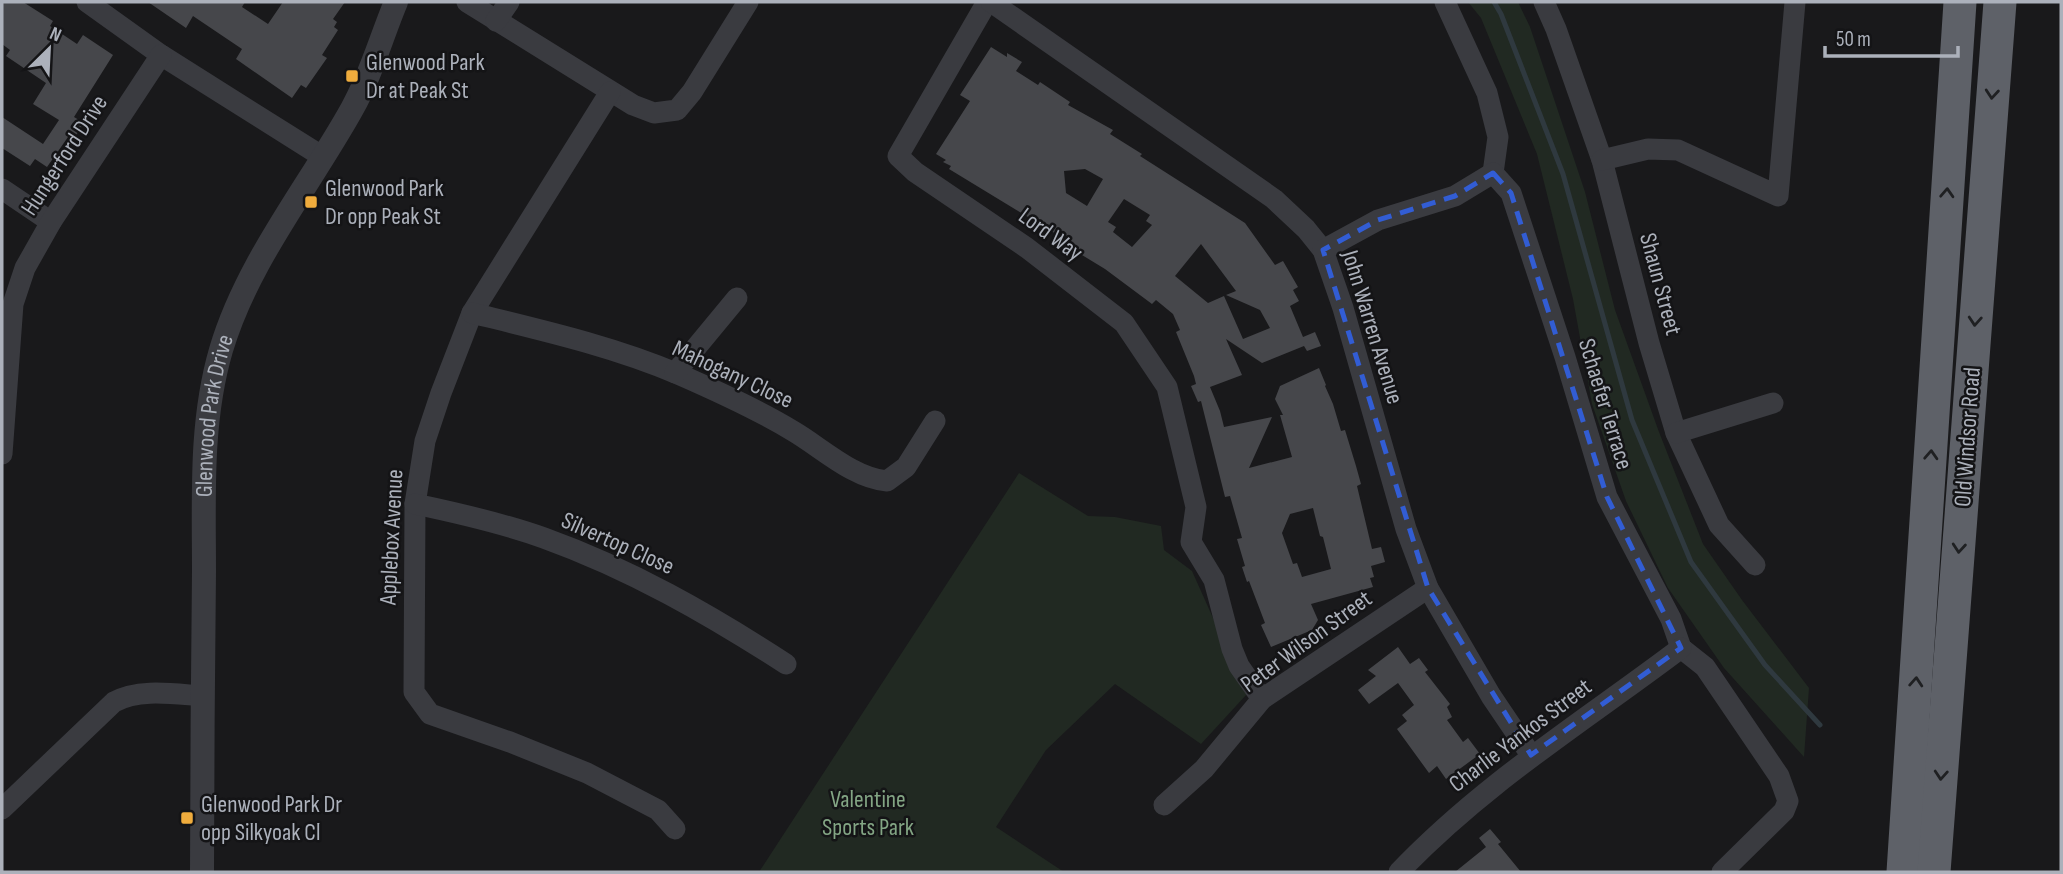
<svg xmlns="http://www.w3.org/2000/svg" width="2063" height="874" font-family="'Sofia Sans Condensed',sans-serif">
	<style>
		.green { fill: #212922 }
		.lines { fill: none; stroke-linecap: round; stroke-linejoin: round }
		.stream { stroke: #2f393f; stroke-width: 5 }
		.building { fill: #46474b; fill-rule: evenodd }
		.minor { stroke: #3a3b40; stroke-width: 21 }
		.tertiary { stroke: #3a3b40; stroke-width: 24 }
		.trunk { stroke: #5e6168; stroke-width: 33 }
		.oneway { stroke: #1f2022 }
		.marked { fill: none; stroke: #325dd4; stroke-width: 5; stroke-dasharray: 14 9; stroke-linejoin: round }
		.poi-dot { fill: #efac3d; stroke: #141416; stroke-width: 2.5 }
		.labels { text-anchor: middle; stroke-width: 5; stroke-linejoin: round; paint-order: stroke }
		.poi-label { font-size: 24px; fill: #acb1bb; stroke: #141416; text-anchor: start }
		.street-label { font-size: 24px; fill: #acb1bb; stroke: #141416 }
		.park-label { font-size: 24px; fill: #83a584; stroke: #141416 }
	</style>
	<rect width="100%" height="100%" fill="#19191b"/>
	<g class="green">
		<path d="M 1468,2 L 1518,2 L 1530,27 L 1585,192 L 1615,310 L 1659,432 L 1703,544 L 1742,600 L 1809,688 L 1804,757 L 1724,668 L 1668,588 L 1626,501 L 1592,404 L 1573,299 L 1537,154 L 1481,18 Z"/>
		<path d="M 1019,473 L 1088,516 L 1115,517 L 1161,526 L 1164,550 L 1192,571 L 1247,694 L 1201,744 L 1115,684 L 1046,750 L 996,827 L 1064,872 L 759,872 Z"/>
	</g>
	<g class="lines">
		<path class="stream" d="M 1494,2 L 1501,14 L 1563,174 L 1632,420 L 1691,562 L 1765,665 L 1820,725"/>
	</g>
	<g class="building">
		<path d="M 2,2 L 23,2 L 53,21 L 50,26 L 77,44 L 83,35 L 113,55 L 74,117 L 84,123 L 73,140 L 68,137 L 47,167 L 35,159 L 30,166 L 2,148 L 2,117 L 43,144 L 59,120 L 33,104 L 46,83 L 6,56 L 10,50 L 2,44 Z"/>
		<path d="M 148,2 L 245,2 L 242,7 L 268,24 L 283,2 L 345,2 L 333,19 L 337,22 L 334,27 L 338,30 L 322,55 L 327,58 L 306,88 L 301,85 L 292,98 L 236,59 L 242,49 L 193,16 L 186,28 Z"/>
		<path d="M 991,47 L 1007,57 L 1007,53 L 1022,62 L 1016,71 L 1038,85 L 1040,82 L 1070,102 L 1068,105 L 1113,130 L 1110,134 L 1142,154 L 1140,156 L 1245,223 L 1275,265 L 1283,261 L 1298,287 L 1293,290 L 1299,301 L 1290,306 L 1303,337 L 1315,332 L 1321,346 L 1307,351 L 1304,346 L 1262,363 L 1226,339 L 1242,375 L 1210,387 L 1220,411 L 1224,427 L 1272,417 L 1249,468 L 1292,457 L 1280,415 L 1283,415 L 1275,399 L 1280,386 L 1319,368 L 1326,385 L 1325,386 L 1333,404 L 1341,431 L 1345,430 L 1356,466 L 1361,484 L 1357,486 L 1372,549 L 1381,547 L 1385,562 L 1371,566 L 1374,577 L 1370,578 L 1373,587 L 1311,604 L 1318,620 L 1312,630 L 1271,647 L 1261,625 L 1265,623 L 1249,581 L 1247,582 L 1242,567 L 1245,566 L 1237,539 L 1242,538 L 1230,496 L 1225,497 L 1201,401 L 1198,402 L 1191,386 L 1196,384 L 1194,376 L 1176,332 L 1180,330 L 1173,314 L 1156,300 L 1152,304 L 1105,269 L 1054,238 L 1056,234 L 949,169 L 951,166 L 943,162 L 946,160 L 936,154 L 970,101 L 960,95 ZM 1085,169 L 1103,179 L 1087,206 L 1066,193 L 1064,171 ZM 1124,199 L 1150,215 L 1146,221 L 1152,225 L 1132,247 L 1113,232 L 1116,227 L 1108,222 ZM 1201,244 L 1236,291 L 1226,295 L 1260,310 L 1270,328 L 1243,339 L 1224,296 L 1208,303 L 1175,276 ZM 1313,508 L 1320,536 L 1323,537 L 1331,569 L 1302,577 L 1297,563 L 1293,564 L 1282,533 L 1290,514 Z"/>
		<path d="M 1398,647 L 1410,664 L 1419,658 L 1428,670 L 1425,672 L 1450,704 L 1447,707 L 1452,717 L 1447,720 L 1463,742 L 1468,738 L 1480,754 L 1446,779 L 1437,766 L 1429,773 L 1397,729 L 1407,721 L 1402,715 L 1414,705 L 1398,683 L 1369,704 L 1358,690 L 1376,676 L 1368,670 Z"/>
		<path d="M 1490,829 L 1501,842 L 1498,844 L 1521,872 L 1455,872 L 1486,847 L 1479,838 Z"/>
	</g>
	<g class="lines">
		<g class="minor">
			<path d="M 87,2 L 161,55 L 323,157"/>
			<path d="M 467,2 L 633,105 L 654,113 L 677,110 L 692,92 L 748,2"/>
			<path d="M 987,2 L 898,156 L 915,172 L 1027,248 L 1124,323 L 1167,387 L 1196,507 L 1191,542 L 1214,580 L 1232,649 L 1239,666 L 1262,699"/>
			<path d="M 991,2 L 1274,199 L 1306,229 L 1323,250 L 1343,308 L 1406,529 L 1428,588 L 1491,696 L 1531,755"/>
			<path d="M 1445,2 L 1487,93 L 1498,137 L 1493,173"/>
			<path d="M 1544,2 L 1556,29 L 1602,160 L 1649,343 L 1676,433 L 1719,525 L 1755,565"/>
			<path d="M 496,21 L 509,2"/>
			<path d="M 610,92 L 472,313 L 441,393 L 425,441 L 415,504 L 414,692 L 430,714 L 510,742 L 587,773 L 658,810 L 675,829"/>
			<path d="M 1602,160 L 1648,149 L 1678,150 L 1778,196 L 1795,2"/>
			<path d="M 1493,173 L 1511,193 L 1565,357 L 1607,497 L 1671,619 L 1681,648"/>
			<path d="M 2,189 L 51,222"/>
			<path d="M 1323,250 L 1378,220 L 1455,196 L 1493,173"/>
			<path d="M 472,313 C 541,330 612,346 678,374 C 717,391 757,409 793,431 C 822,448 853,478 887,481 L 906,467 L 935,421"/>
			<path d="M 675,373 L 737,298"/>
			<path d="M 1676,433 L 1773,403"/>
			<path d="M 2,454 L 13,304 L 25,268 L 51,222 L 161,55"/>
			<path d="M 415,504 C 458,513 502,523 544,538 C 630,569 709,614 786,664"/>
			<path d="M 1681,648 L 1705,667 L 1779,776 L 1788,801 L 1784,811 L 1722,872"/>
			<path d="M 1164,805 L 1204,769 L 1262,699 L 1428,588"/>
			<path d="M 2,809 L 114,702 C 139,688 174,694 202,696"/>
			<path d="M 1399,872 C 1484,783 1583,722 1681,648"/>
		</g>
		<path class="tertiary" id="s1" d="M 202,872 C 202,772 203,671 204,571 C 204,497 200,422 221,350 C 247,262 308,188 352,109 C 371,75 381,38 396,2"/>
		<g class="trunk">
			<path d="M 1903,872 L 1960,2"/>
			<path d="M 1934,872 L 2000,2"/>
		</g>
	</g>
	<defs><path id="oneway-chevron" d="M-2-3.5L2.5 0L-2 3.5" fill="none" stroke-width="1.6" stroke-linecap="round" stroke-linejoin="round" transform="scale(1.75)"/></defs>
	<g class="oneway">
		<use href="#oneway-chevron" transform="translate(1992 94) rotate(95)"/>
		<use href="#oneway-chevron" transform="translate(1947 193) rotate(-87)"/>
		<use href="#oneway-chevron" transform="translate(1975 321) rotate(94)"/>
		<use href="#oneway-chevron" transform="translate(1931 455) rotate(-87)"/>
		<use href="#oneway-chevron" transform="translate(1959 548) rotate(95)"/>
		<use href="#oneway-chevron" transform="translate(1916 682) rotate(-86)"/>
		<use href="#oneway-chevron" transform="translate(1941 775) rotate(94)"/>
	</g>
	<path class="marked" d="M 1493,173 L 1511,193 L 1607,497 L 1681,648 L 1531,755 L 1428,588 L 1323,250 L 1378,220 L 1455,196 Z"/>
	<g class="poi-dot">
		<rect x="345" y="69" width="14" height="14" rx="3.5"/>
		<rect x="304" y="195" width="14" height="14" rx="3.5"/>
		<rect x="180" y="811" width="14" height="14" rx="3.5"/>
	</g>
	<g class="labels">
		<g class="poi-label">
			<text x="366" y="70">Glenwood Park<tspan x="366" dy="28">Dr at Peak St</tspan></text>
			<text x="325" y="196">Glenwood Park<tspan x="325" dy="28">Dr opp Peak St</tspan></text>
			<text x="201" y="812">Glenwood Park Dr<tspan x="201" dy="28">opp Silkyoak Cl</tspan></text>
		</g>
		<g class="street-label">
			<text transform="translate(64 155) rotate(-57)" y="8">Hungerford Drive</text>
			<text transform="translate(1051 234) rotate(36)" y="8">Lord Way</text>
			<text transform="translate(1661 284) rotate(75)" y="8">Shaun Street</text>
			<text transform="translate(1373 327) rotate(73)" y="8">John Warren Avenue</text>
			<text transform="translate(733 374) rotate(25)" y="8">Mahogany Close</text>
			<text transform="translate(1606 404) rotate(73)" y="8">Schaefer Terrace</text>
			<text dy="8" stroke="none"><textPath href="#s1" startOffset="457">Glenwood Park Drive</textPath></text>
			<text transform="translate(1967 437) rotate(-86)" y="8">Old Windsor Road</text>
			<text transform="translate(391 537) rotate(-87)" y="8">Applebox Avenue</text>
			<text transform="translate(618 543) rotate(24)" y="8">Silvertop Close</text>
			<text transform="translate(1306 641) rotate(-36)" y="8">Peter Wilson Street</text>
			<text transform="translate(1520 735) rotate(-37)" y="8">Charlie Yankos Street</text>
		</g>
		<g class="park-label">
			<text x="868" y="807">Valentine<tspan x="868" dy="28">Sports Park</tspan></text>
		</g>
	</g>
	<rect width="2063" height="874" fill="none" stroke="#acb1bb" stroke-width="7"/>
	<g transform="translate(49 49) rotate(24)" stroke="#141416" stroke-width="5" paint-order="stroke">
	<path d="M0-5L12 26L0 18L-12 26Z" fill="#acb1bb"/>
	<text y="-10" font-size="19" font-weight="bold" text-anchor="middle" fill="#acb1bb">N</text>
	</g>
	<path d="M1825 46v10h133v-10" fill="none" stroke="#acb1bb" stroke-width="3.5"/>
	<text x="1836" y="46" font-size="21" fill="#acb1bb" stroke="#141416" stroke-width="5" paint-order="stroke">50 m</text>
</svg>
